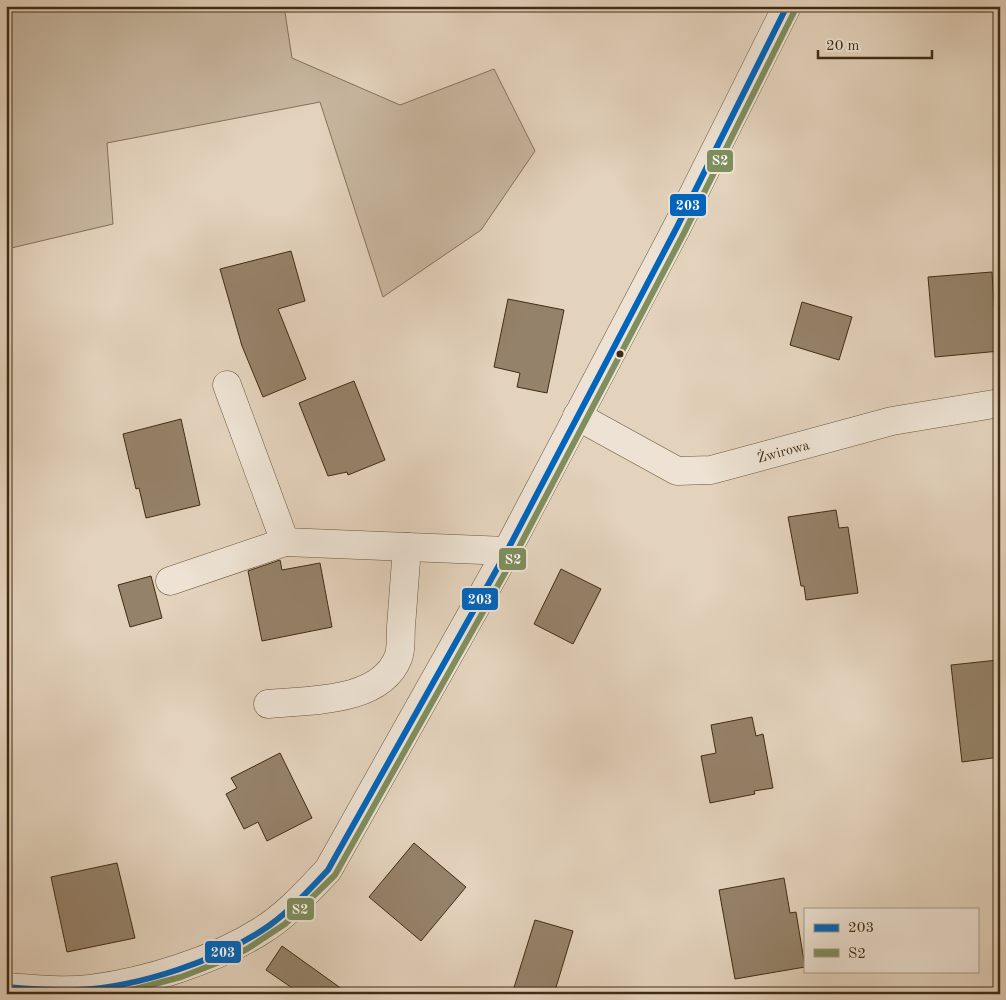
<svg xmlns="http://www.w3.org/2000/svg" width="1006" height="1000" font-family="'Old Standard TT',serif">
	<style>
		.green { fill: #c7b69f; stroke: #847158 }
		.building { fill: #95826a; stroke: #412c12 }
		.lines { fill: none; stroke-linecap: round; stroke-linejoin: round }
		.minor-casing { stroke: #6a563c; stroke-width: 29 }
		.minor { stroke: #ede2d3; stroke-width: 28 }
		.bus-1-casing { stroke: #ede2d3; stroke-width: 10 }
		.bus-2-casing { stroke: #ede2d3; stroke-width: 10 }
		.bus-1 { stroke: #0065bd; stroke-width: 6 }
		.bus-2 { stroke: #7f8e5d; stroke-width: 6 }
		.bus-dot { fill: #412c12; stroke: #ede2d3; stroke-width: 2 }
		.labels { text-anchor: middle; stroke-width: 4; stroke-linejoin: round; paint-order: stroke }
		.street-label { font-size: 14px; fill: #412c12; stroke: #ede2d3 }
		.line-badge { stroke: #ede2d3; stroke-width: 2 }
		.badge-label { font-size: 14px; text-anchor: middle; font-weight: bold; fill: #fff }
	</style>
	<rect width="100%" height="100%" fill="#e3d2bc"/>
	<filter id="stains"><feTurbulence type="fractalNoise" baseFrequency=".004" numOctaves="4"/><feColorMatrix values="0 0 0 0 .2 0 0 0 0 .09 0 0 0 0 .02 0 0 0 .5 -.17"/></filter>
	<radialGradient id="worn" r=".72"><stop offset=".6" stop-color="#630" stop-opacity="0"/><stop offset="1" stop-color="#630" stop-opacity=".3"/></radialGradient>
	<path class="green" d="M 6,6 L 284,6 L 292,58 L 400,105 L 494,69 L 535,151 L 481,230 L 383,297 L 320,102 L 107,143 L 113,224 L 7,249 Z"/>
	<g class="building">
		<path d="M 291,251 L 305,301 L 278,309 L 306,379 L 263,397 L 242,346 L 220,269 Z"/>
		<path d="M 992,272 L 994,306 L 1000,305 L 1000,351 L 935,357 L 928,277 Z"/>
		<path d="M 508,299 L 564,310 L 547,393 L 517,387 L 520,373 L 494,367 Z"/>
		<path d="M 802,302 L 852,317 L 839,360 L 790,345 Z"/>
		<path d="M 354,381 L 385,460 L 348,475 L 347,472 L 328,476 L 299,403 Z"/>
		<path d="M 181,419 L 200,505 L 146,518 L 139,488 L 136,489 L 123,434 Z"/>
		<path d="M 836,510 L 839,528 L 848,527 L 858,593 L 806,600 L 804,586 L 801,586 L 788,517 Z"/>
		<path d="M 280,560 L 282,570 L 320,563 L 332,627 L 262,641 L 248,571 Z"/>
		<path d="M 561,569 L 601,589 L 573,644 L 534,624 Z"/>
		<path d="M 151,576 L 162,618 L 130,627 L 118,585 Z"/>
		<path d="M 998,660 L 1000,675 L 1000,757 L 962,762 L 951,665 Z"/>
		<path d="M 752,717 L 756,736 L 763,734 L 773,788 L 754,791 L 755,794 L 710,803 L 701,756 L 716,753 L 711,725 Z"/>
		<path d="M 280,753 L 312,818 L 267,841 L 258,822 L 244,829 L 226,794 L 237,788 L 231,778 Z"/>
		<path d="M 414,843 L 466,887 L 421,941 L 369,897 Z"/>
		<path d="M 117,863 L 135,938 L 67,952 L 51,877 Z"/>
		<path d="M 784,878 L 790,913 L 796,912 L 805,967 L 735,979 L 719,890 Z"/>
		<path d="M 535,920 L 573,931 L 554,994 L 512,994 Z"/>
		<path d="M 282,946 L 349,994 L 301,994 L 266,970 Z"/>
	</g>
	<g class="lines">
		<g class="minor-casing">
			<g id="minor">
				<path d="M 227,385 L 285,542 L 507,551"/>
				<path d="M 577,416 L 677,471 L 711,470 L 892,421 L 1000,403"/>
				<path d="M 170,581 L 285,542"/>
				<path d="M 268,704 C 309,700 380,703 398,658 C 402,649 400,637 401,627 C 403,601 405,574 407,547"/>
				<path d="M 6,987 C 33,989 62,992 90,989 C 146,982 213,961 261,931 C 287,915 307,892 328,870 L 507,551 L 676,229 L 787,6"/>
			</g>
		</g>
		<use href="#minor" class="minor"/>
		<g class="bus-1-casing">
			<path id="bus-1" d="M 6,987 C 30,989 54,991 78,990 C 139,987 221,960 270,925 C 292,909 310,889 328,870 L 507,551 L 676,229 L 787,6"/>
		</g>
		<g class="bus-2-casing">
			<path id="bus-2" d="M 116,994 L 181,977 L 225,960 L 247,949 L 285,924 L 335,875 L 515,555 L 684,233 L 795,10"/>
		</g>
		<use href="#bus-1" class="bus-1"/>
		<use href="#bus-2" class="bus-2"/>
	</g>
	<circle class="bus-dot" cx="620" cy="354" r="4.5"/>
	<g class="labels">
		<g class="street-label">
			<text transform="translate(783 451) rotate(-15)" y="5">Żwirowa</text>
		</g>
	</g>
	<g class="line-badge">
		<rect x="706" y="149" width="28" height="24" rx="5" fill="#7f8e5d"/>
		<rect x="669" y="193" width="38" height="24" rx="5" fill="#0065bd"/>
		<rect x="498" y="547" width="29" height="24" rx="5" fill="#7f8e5d"/>
		<rect x="461" y="587" width="38" height="24" rx="5" fill="#0065bd"/>
		<rect x="286" y="897" width="29" height="24" rx="5" fill="#7f8e5d"/>
		<rect x="204" y="940" width="38" height="24" rx="5" fill="#0065bd"/>
	</g>
	<g class="badge-label">
		<text x="720" y="165">S2</text>
		<text x="688" y="210">203</text>
		<text x="513" y="564">S2</text>
		<text x="480" y="604">203</text>
		<text x="300" y="914">S2</text>
		<text x="223" y="957">203</text>
	</g>
	<rect width="1006" height="1000" fill="none" stroke="#e3d2bc" stroke-width="25"/>
	<rect x="8" y="8" width="991" height="985" fill="none" stroke="#412c12" stroke-width="2.5"/>
	<rect x="12" y="12" width="981" height="975" fill="none" stroke="#412c12"/>
	<rect x="804" y="908" width="175" height="65" fill="#ede2d3" stroke="#a89986"/>
	<rect x="814" y="924" width="25" height="8" fill="#0065bd" stroke="#a89986"/>
	<text x="848" y="932" font-size="15" fill="#412c12">203</text>
	<rect x="814" y="949" width="25" height="8" fill="#7f8e5d" stroke="#a89986"/>
	<text x="848" y="958" font-size="15" fill="#412c12">S2</text>
	<path d="M818 50v8h114v-8" fill="none" stroke="#412c12" stroke-width="2.5"/>
	<text x="826" y="50" font-size="15" fill="#412c12" stroke="#ede2d3" stroke-width="4" paint-order="stroke">20 m</text>
	<rect width="100%" height="100%" filter="url(#stains)"/>
	<rect width="100%" height="100%" fill="url(#worn)"/>
</svg>
